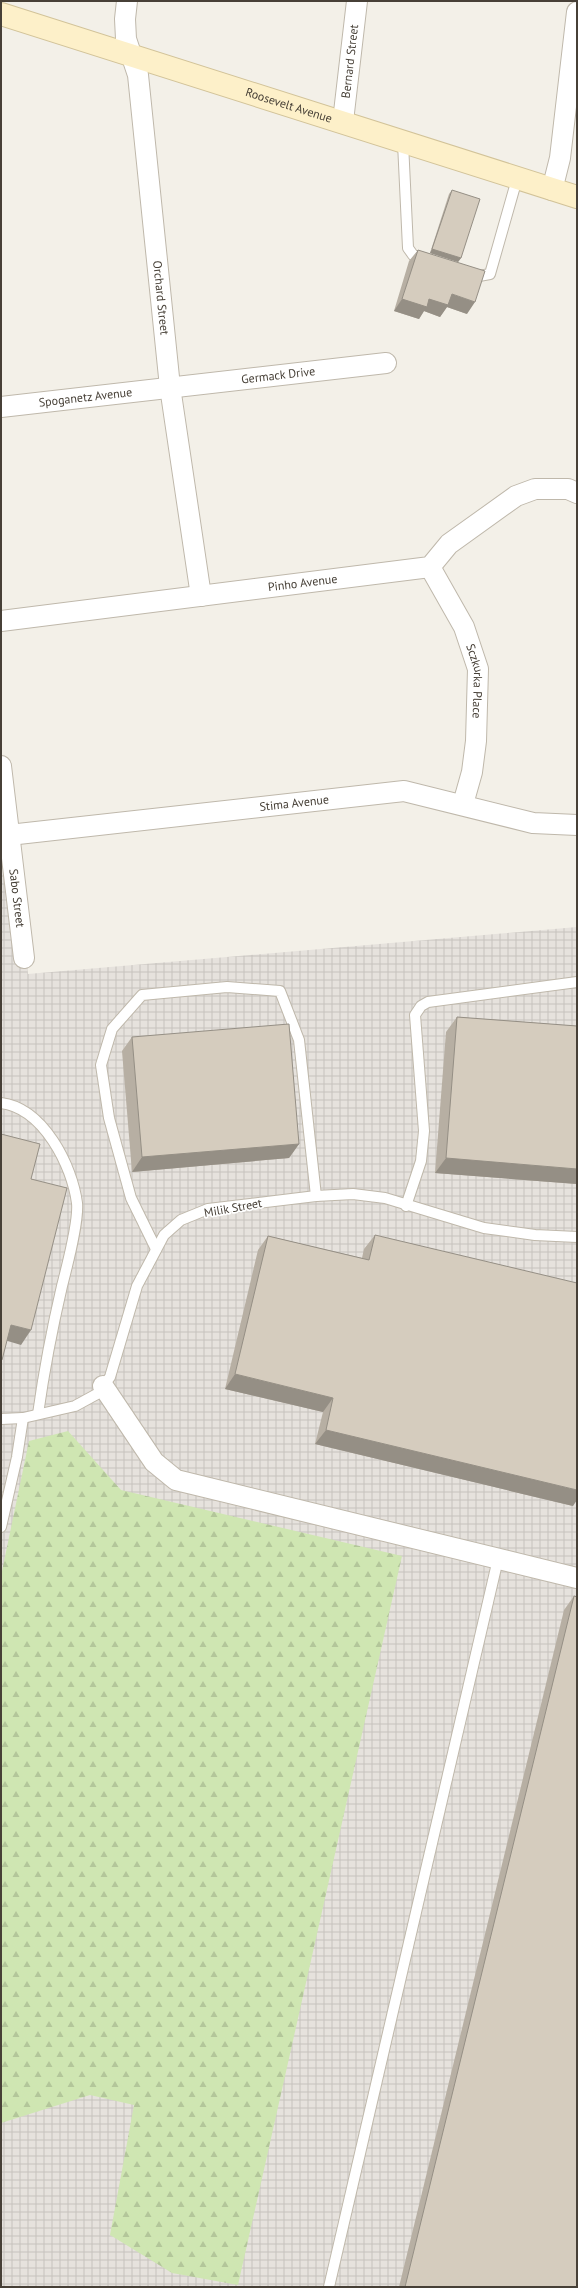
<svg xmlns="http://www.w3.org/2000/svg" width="578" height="2288" font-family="'PT Sans',sans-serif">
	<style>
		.industrial { fill: url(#industrial-grid) }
		.forest { fill: url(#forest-firs) }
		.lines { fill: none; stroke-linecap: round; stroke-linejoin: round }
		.service-casing { stroke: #bfb8ab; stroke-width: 12 }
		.minor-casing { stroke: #bfb8ab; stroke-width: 22 }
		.secondary-casing { stroke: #d2c399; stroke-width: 24 }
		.service { stroke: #fff; stroke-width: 10 }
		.minor { stroke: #fff; stroke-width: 20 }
		.secondary { stroke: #fdf0c9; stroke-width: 22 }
		.wall { fill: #b7afa3 }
		.shaded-wall { fill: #958f85 }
		.building { fill: #d5ccbe; stroke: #958f85 }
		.labels { text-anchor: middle; stroke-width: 3.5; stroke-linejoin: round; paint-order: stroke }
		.street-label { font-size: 12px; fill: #474037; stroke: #fff }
	</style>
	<defs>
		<pattern id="industrial-grid" width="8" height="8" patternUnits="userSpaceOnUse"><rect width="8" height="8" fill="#e6e2dd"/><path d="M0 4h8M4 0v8" fill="none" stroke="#c7c3be"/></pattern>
		<pattern id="forest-firs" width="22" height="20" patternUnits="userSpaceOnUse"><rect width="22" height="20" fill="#cfe6b2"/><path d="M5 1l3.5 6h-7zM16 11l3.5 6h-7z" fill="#b3c69a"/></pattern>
	</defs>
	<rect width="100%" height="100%" fill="#f3f0e8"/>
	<path class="industrial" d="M 1,852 L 14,855 L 28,974 L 577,927 L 577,2287 L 1,2287 Z"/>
	<path class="forest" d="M 68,1431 L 121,1490 L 402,1556 L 238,2285 L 172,2273 L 110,2235 L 134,2105 L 90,2095 L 1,2123 L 1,1576 L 29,1441 Z"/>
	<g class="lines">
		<g class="service-casing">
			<g id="service">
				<path d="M 403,143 L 408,248 L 413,255 L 426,259"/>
				<path d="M 472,274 L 479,276 L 490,274 L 517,179"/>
				<path d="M 1,1103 C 43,1108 72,1165 77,1203 C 79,1222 67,1266 62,1286 C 52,1329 44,1371 38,1414"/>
				<path d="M 406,1206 L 421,1161 L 424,1131 L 415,1015 L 421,1006 L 428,1002 L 577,982"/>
				<path d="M 156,1249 L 131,1198 L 109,1118 L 101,1065 L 112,1029 L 142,995 L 227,987 L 280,991 L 299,1040 L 316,1196"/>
				<path d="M 1,1419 L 23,1418 L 75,1406 L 97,1394 L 110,1377 L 137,1286 L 164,1235 L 181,1220 L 208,1209 L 316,1196 L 353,1194 L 385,1198 L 484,1228 L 535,1235 L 577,1237"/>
				<path d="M 1,1527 L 17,1457 L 23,1418"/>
				<path d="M 329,2287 L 498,1559"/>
			</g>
		</g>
		<g class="minor-casing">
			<g id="minor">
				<path id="s1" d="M 127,1 L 125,19 L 126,39 L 138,75 L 170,387 L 201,596"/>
				<path id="s2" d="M 343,121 L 357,1"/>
				<path d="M 552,190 L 560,158 L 577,12"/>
				<path id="s3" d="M 1,407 L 386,363"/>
				<path id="s4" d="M 430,567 L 464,627 L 478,669 L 476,741 L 472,772 L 463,804"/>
				<path id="s5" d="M 1,621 L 430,567 L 449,544 L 516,496 L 535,489 L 568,489 L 577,493"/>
				<path id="s6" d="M 1,766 L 24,958"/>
				<path id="s7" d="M 9,835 L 404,791 L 533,823 L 577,825"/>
				<path d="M 103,1386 L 154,1462 L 176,1480 L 577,1578"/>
			</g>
		</g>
		<g class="secondary-casing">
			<g id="secondary">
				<path id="s8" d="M 1,14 L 577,197"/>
			</g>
		</g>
		<use href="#service" class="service"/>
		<use href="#minor" class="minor"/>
		<use href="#secondary" class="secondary"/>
	</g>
	<g class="wall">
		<path d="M 452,190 L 461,258 L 458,262 L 430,253 L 449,194 Z"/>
		<path d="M 418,250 L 467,314 L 447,307 L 440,317 L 424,311 L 419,319 L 394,311 L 409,261 Z"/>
		<path d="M 457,1017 L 577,1026 L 577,1184 L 435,1173 L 446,1032 Z"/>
		<path d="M 132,1037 L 299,1144 L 289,1158 L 132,1172 L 122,1051 Z"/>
		<path d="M 375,1235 L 573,1506 L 315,1444 L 323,1412 L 225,1389 L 258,1250 L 268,1236 L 362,1258 L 364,1249 Z"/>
		<path d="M 574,1596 L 577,2287 L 399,2287 L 564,1610 Z"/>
	</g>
	<g class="shaded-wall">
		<path d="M 432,249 L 461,258 L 458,262 L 430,253 Z"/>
		<path d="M 452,294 L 475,302 L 467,314 L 447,307 L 440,317 L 424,311 L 419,319 L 394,311 L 402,299 L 429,299 Z"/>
		<path d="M 299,1144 L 289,1158 L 132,1172 L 142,1157 Z"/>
		<path d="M 446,1158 L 577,1169 L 577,1184 L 435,1173 Z"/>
		<path d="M 11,1325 L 31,1330 L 21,1345 L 1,1339 Z"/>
		<path d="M 235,1374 L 333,1398 L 323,1412 L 225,1389 Z"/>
		<path d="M 326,1430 L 577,1490 L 577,1500 L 573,1506 L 315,1444 Z"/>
	</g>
	<g class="building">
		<path d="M 452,190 L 480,199 L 461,258 L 432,249 Z"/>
		<path d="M 418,250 L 485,271 L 475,302 L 452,294 L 448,305 L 429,299 L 427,307 L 402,299 Z"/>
		<path d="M 457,1017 L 577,1026 L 577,1169 L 446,1158 Z"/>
		<path d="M 289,1024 L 299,1144 L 142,1157 L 132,1037 Z"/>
		<path d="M 1,1134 L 40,1144 L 31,1179 L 67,1188 L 31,1330 L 11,1325 L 2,1360 L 1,1360 Z"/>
		<path d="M 375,1235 L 577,1283 L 577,1490 L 326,1430 L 333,1398 L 235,1374 L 268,1236 L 369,1260 Z"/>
		<path d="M 574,1596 L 577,1597 L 577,2287 L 405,2287 Z"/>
	</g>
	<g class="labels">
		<g class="street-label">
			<text dy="4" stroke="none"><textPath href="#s2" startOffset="60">Bernard Street</textPath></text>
			<text dy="4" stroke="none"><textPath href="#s8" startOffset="302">Roosevelt Avenue</textPath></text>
			<text dy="4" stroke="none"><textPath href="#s1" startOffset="300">Orchard Street</textPath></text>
			<text dy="4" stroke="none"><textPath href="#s3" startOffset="279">Germack Drive</textPath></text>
			<text dy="4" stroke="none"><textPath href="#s3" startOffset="85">Spoganetz Avenue</textPath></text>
			<text dy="4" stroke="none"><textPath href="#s5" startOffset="304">Pinho Avenue</textPath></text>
			<text dy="4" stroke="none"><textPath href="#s4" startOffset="125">Sczkurka Place</textPath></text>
			<text dy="4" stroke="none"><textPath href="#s7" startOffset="287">Stima Avenue</textPath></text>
			<text dy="4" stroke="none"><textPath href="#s6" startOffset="133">Sabo Street</textPath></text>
			<text transform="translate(233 1208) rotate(-10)" y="4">Milik Street</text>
		</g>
	</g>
	<rect width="578" height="2288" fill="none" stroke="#474037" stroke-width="4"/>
</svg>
